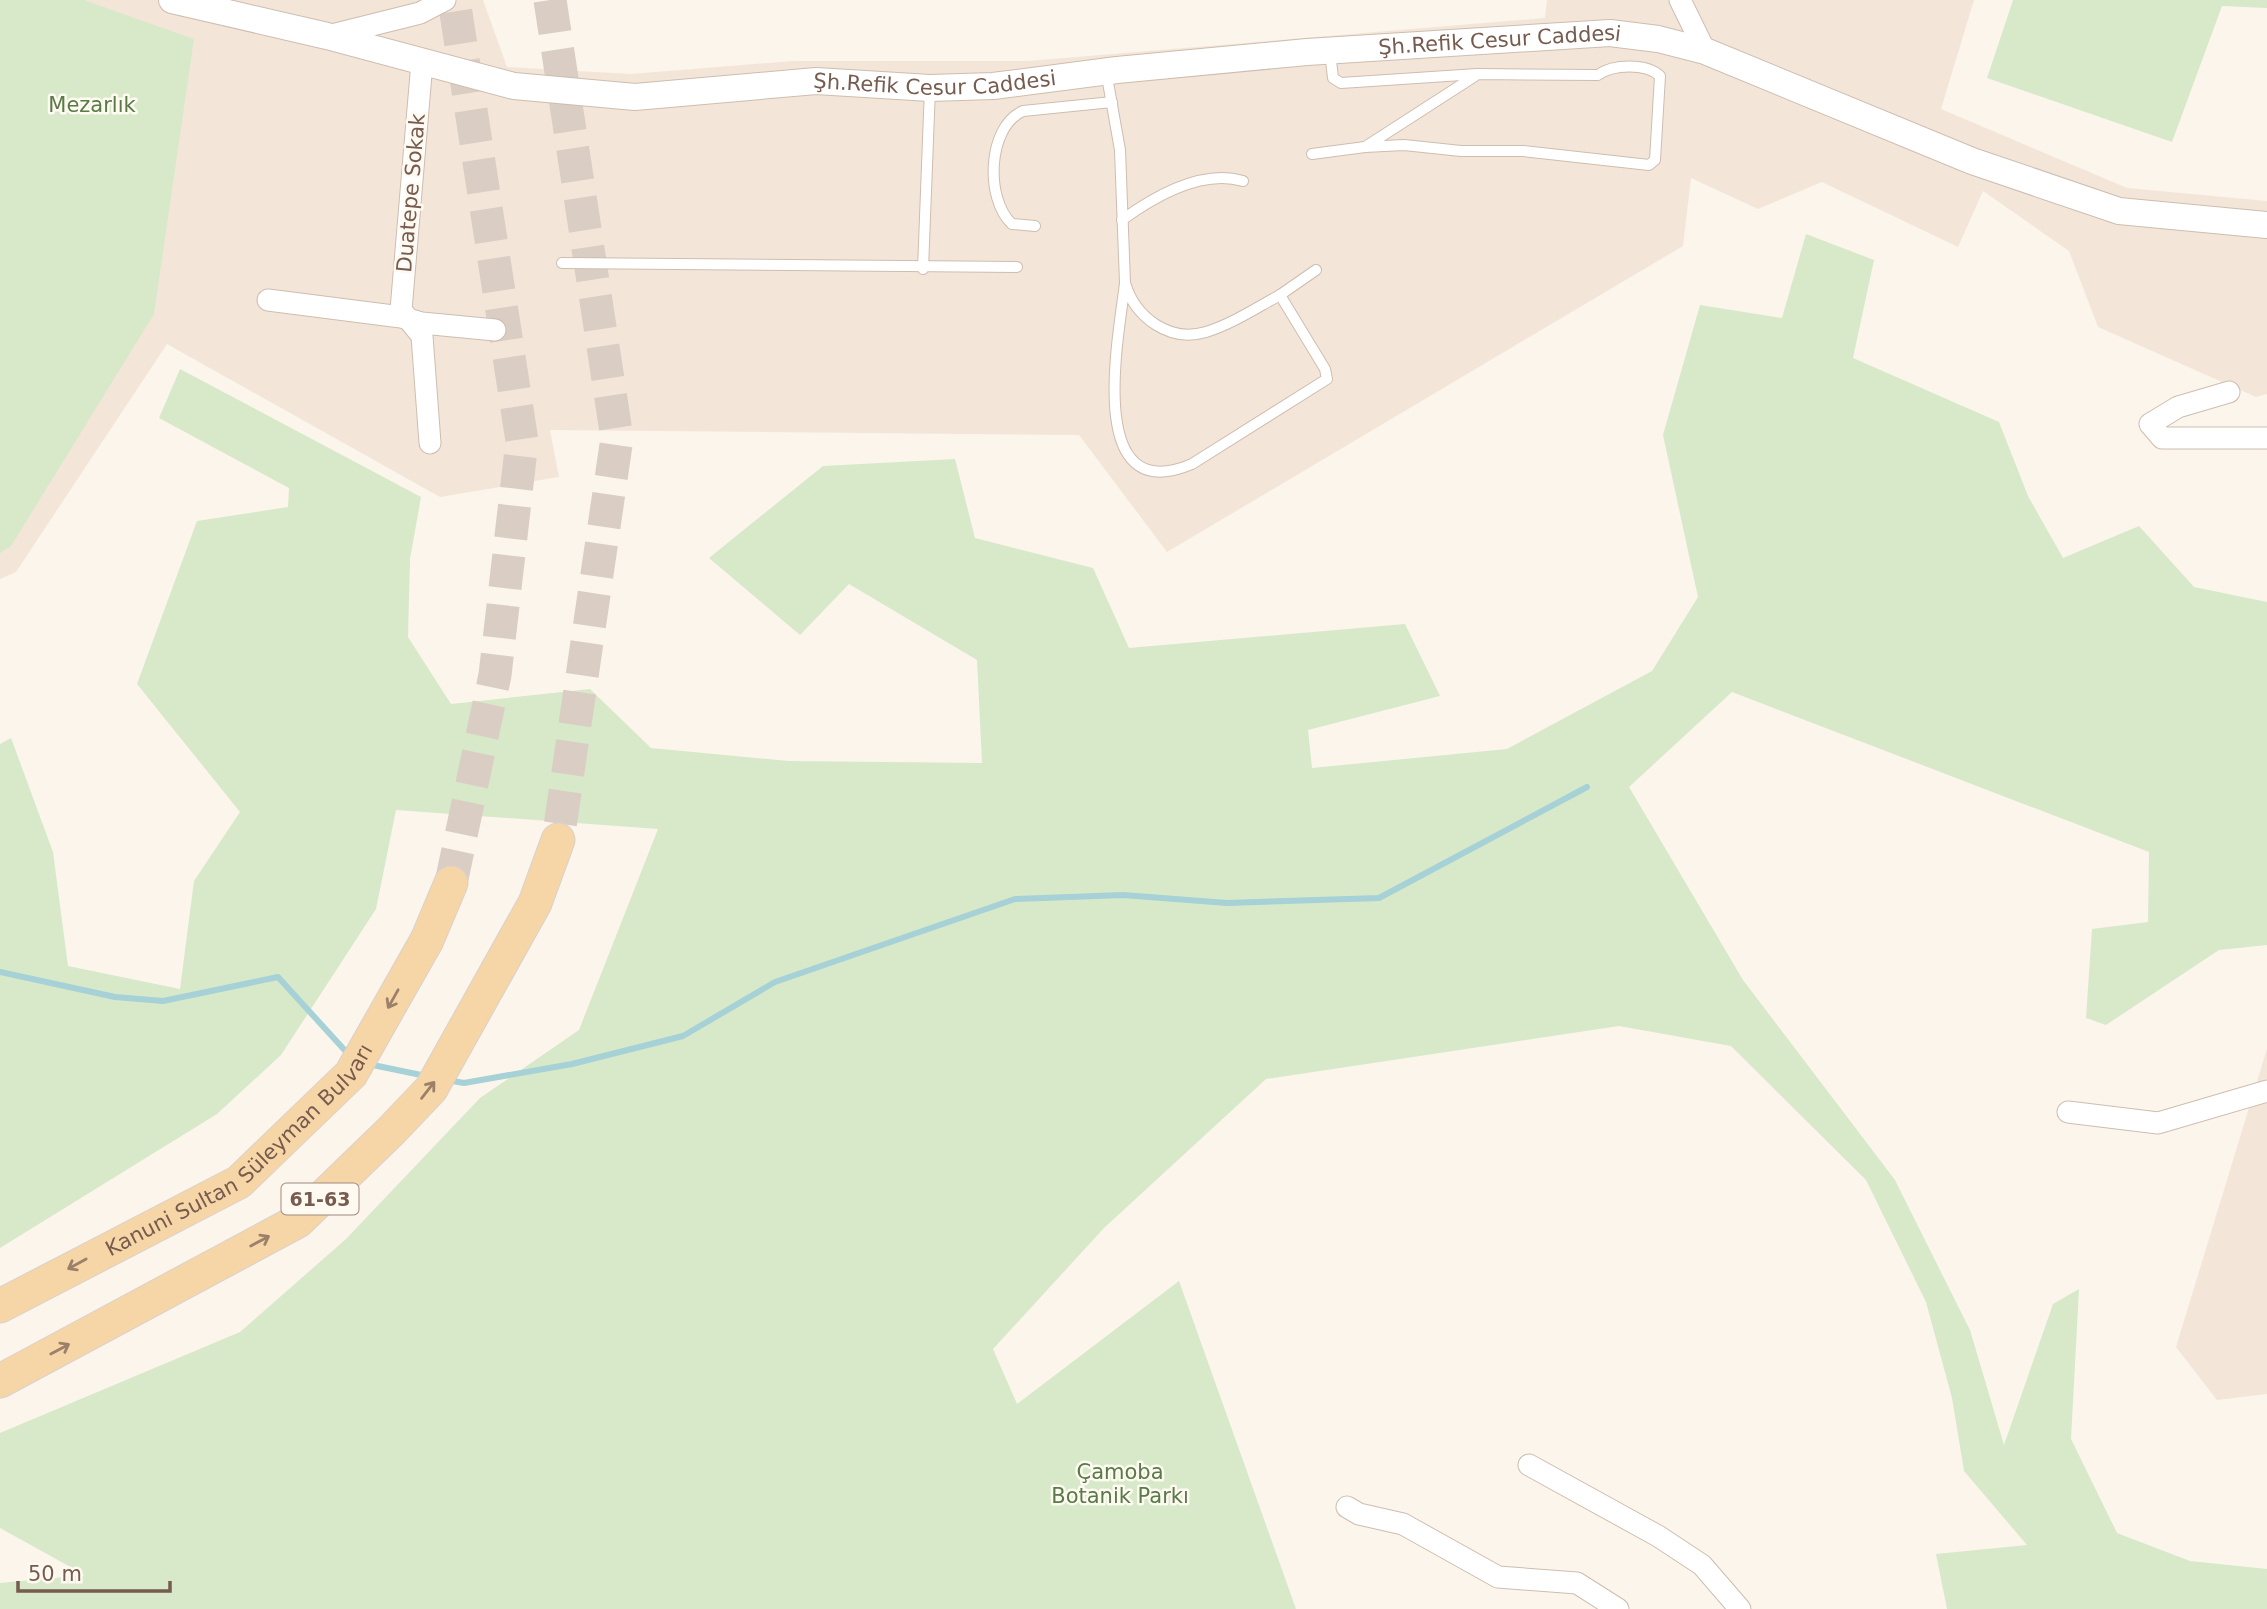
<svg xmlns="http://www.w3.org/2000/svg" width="2267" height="1609" font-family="'DejaVu Sans',sans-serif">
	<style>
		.residential { fill: #f3e6d9 }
		.green { fill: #d7e9c9 }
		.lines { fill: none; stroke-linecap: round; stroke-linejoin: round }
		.stream { stroke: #a6d1d6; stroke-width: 6 }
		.primary-tunnel { stroke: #dacec4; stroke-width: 33; stroke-dasharray: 33 17; stroke-linecap: butt }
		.service-casing { stroke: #cebdb0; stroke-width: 12 }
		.minor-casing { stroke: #cebdb0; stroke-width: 23 }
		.tertiary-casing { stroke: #cebdb0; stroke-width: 28 }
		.primary-casing { stroke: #d9d1cd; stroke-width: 35 }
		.service { stroke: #fff; stroke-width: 10 }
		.minor { stroke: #fff; stroke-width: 21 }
		.tertiary { stroke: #fff; stroke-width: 26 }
		.primary { stroke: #f6d6a7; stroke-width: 33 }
		.oneway { stroke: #9c8069 }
		.labels { text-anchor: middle; stroke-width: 5; stroke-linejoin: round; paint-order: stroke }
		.shield { fill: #fef9f1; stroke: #9f8a7f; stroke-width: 2 }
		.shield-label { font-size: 19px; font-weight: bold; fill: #765b4e }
		.street-label { font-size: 21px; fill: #765b4e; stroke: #fef9f1 }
		.park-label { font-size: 21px; fill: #587b47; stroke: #fef9f1 }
	</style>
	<rect width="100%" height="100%" fill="#fcf5eb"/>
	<g class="residential">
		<path d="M 0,0 L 483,0 L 507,67 L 631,74 L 793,61 L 1028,61 L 1545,18 L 1547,0 L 1974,0 L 1941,109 L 2127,188 L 2267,201 L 2267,394 L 2256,397 L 2098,327 L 2069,251 L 1983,191 L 1958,247 L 1822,182 L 1758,209 L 1691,178 L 1683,246 L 1167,552 L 1079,435 L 550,430 L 559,477 L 440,497 L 167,344 L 16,572 L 0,579 Z"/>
		<path d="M 2267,1049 L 2267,1394 L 2217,1400 L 2176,1347 Z"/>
	</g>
	<g class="green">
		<path d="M 0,0 L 84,0 L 194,39 L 154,314 L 11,546 L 0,553 Z"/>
		<path d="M 2013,0 L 2267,0 L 2267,8 L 2222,6 L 2172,142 L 1987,78 Z"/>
		<path d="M 1806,234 L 1874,260 L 1853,358 L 1999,422 L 2028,496 L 2063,558 L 2139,526 L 2194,587 L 2267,602 L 2267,945 L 2219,950 L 2106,1025 L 2086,1018 L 2092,929 L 2148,922 L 2149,852 L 1732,692 L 1629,787 L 1743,980 L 1895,1180 L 1970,1330 L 2004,1445 L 2053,1304 L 2079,1289 L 2071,1439 L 2117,1533 L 2190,1561 L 2267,1569 L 2267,1609 L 1947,1609 L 1936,1554 L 2027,1545 L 1964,1471 L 1952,1398 L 1926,1302 L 1866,1180 L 1731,1046 L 1619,1026 L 1266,1079 L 1104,1228 L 993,1349 L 1017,1404 L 1179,1281 L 1296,1609 L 0,1609 L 0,1583 L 85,1575 L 0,1528 L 0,1433 L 240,1332 L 346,1239 L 480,1098 L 579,1030 L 658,829 L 396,810 L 376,909 L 281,1055 L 217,1114 L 0,1248 L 0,744 L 11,738 L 53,852 L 68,966 L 180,989 L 194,881 L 240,812 L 137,684 L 197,521 L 288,507 L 289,488 L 159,418 L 180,369 L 421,497 L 410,559 L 408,637 L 451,704 L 590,689 L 651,748 L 789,761 L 982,763 L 977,660 L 849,584 L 800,635 L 709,558 L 823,466 L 955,459 L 975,538 L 1093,568 L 1129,648 L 1405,624 L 1440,696 L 1308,730 L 1312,768 L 1507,749 L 1652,671 L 1698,597 L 1663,435 L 1700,305 L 1782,318 Z"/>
	</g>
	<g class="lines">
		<g class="stream">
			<path d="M 0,972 L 115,997 L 163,1001 L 278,977 L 350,1056"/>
			<path d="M 368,1064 L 426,1076"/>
			<path d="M 447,1080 L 464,1083 L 572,1064 L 683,1036 L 775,982 L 1015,899 L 1123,895 L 1227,903 L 1379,898 L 1587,787"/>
		</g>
		<g class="primary-tunnel">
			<path d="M 550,0 L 617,438 L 558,840"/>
			<path d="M 451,883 L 495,675 L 522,441 L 454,0"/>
		</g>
		<g class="service-casing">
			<g id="service">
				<path d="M 1330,52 L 1333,78 L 1341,83 L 1477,74 L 1598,75 C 1613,64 1646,63 1660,76 L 1655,160 L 1649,165 L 1523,151 L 1461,151 L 1404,145 L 1365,147"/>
				<path d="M 1106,71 L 1120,150 L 1125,283 C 1135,317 1169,343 1206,332 C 1232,324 1256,308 1280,295 L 1325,369 L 1327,379 L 1192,464 C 1083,510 1119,335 1125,283"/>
				<path d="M 1312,154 L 1365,147 L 1475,76"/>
				<path d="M 1122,220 C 1155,196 1202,169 1243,181"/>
				<path d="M 1035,226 L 1012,224 C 985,199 987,127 1023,111 L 1112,102"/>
				<path d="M 562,263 L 1017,267"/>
				<path d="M 923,269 L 930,88"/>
				<path d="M 1280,295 L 1316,270"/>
			</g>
		</g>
		<g class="minor-casing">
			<g id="minor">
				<path d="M 1680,0 L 1705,51"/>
				<path d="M 328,36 L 420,13 L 445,0"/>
				<path d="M 422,62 L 401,310 L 422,336 L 430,443"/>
				<path d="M 268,300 L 401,317 L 422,323 L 495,330"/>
				<path d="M 2229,392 L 2178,407 L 2150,424 L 2162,438 L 2267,438"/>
				<path d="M 2068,1112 L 2158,1123 L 2267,1091"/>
				<path d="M 1529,1465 L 1658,1536 L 1702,1565 L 1740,1609"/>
				<path d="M 1347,1507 L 1359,1514 L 1403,1524 L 1498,1577 L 1577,1583 L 1618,1609"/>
			</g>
		</g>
		<g class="tertiary-casing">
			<g id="tertiary">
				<path id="s1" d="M 172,0 L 327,36 L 514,86 L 635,97 L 816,81 L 930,88 L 993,86 L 1117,70 L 1307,52 L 1610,33 L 1658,39 L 1705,51 L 1972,161 L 2119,211 L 2267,225"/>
			</g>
		</g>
		<g class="primary-casing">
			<g id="primary">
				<path id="s2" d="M 0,1306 L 239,1182 L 351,1074 L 427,940 L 451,883"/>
				<path d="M 0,1381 L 298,1221 L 391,1131 L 431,1089 L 535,903 L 558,840"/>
			</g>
		</g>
		<use href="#service" class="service"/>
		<use href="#minor" class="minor"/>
		<use href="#tertiary" class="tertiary"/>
		<use href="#primary" class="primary"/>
	</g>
	<defs><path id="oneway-shaft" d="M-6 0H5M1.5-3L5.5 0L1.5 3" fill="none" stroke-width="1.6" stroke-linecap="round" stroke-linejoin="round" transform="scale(1.75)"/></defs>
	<g class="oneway">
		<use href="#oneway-shaft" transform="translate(393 999) rotate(119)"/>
		<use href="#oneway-shaft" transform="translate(428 1090) rotate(-52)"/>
		<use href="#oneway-shaft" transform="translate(260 1241) rotate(-28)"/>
		<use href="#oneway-shaft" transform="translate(77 1264) rotate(151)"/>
		<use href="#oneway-shaft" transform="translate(60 1349) rotate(-28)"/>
	</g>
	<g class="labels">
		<rect class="shield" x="281.5" y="1183.5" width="77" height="31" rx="5"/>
		<g class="shield-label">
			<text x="320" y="1206">61-63</text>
		</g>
		<g class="street-label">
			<text dy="7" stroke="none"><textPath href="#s1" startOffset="1342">Şh.Refik Cesur Caddesi</textPath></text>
			<text dy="7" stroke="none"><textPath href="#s1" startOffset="775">Şh.Refik Cesur Caddesi</textPath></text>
			<text transform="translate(411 193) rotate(-85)" y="7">Duatepe Sokak</text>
			<text dy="7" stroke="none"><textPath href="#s2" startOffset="289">Kanuni Sultan Süleyman Bulvarı</textPath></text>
		</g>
		<g class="park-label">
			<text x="92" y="112">Mezarlık</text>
			<text x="1120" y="1479">Çamoba<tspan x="1120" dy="24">Botanik Parkı</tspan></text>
		</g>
	</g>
	<path d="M18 1581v10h152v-10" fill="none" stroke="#765b4e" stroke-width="3.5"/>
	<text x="28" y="1581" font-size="21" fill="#765b4e" stroke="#fef9f1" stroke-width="5" paint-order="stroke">50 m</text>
</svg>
